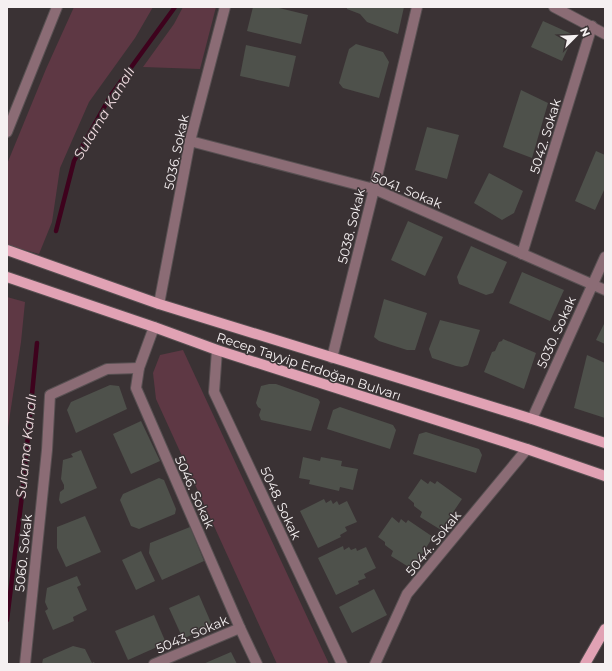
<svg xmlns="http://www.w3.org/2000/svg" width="612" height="671" font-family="Montserrat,sans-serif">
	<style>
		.green { fill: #5e3844 }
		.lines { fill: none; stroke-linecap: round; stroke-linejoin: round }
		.stream { stroke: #3e021d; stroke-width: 4.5 }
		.building { fill: #4e514b }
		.minor-casing { stroke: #585052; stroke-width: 12 }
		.major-casing { stroke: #585052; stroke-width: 12 }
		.minor { stroke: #8b6c75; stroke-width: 10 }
		.major { stroke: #e1a2b4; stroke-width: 10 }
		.labels { text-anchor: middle; stroke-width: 3; stroke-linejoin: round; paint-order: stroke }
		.street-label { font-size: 13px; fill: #f5f0f1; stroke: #3a3234 }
		.water-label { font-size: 14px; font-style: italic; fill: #f2dde2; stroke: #3a3234 }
	</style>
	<rect width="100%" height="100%" fill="#3a3234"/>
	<g class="green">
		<path d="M 74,7 L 153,7 L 135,38 L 89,102 L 60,168 L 52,222 L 39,254 L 7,245 L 7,164 L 46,69 Z"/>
		<path d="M 183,7 L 216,7 L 200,69 L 143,67 L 174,24 Z"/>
		<path d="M 7,297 L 25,302 L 21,342 L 7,434 Z"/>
		<path d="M 183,350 L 329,664 L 277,664 L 156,399 L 153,373 L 160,355 Z"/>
	</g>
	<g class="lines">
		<g class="stream">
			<path d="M 56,231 L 74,161 L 111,95 L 175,7"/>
			<path d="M 7,620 L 23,487 L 37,343"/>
		</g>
	</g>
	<g class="building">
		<path d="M 253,7 L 275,7 L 308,15 L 301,44 L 247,31 Z"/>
		<path d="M 347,7 L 404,7 L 398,34 L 367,22 L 360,14 L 347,9 Z"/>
		<path d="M 543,21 L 574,35 L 562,61 L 531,47 Z"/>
		<path d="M 356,44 L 383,52 L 389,62 L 379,98 L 343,88 L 339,83 L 349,49 Z"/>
		<path d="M 246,45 L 296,56 L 289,87 L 240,76 Z"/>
		<path d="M 521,90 L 548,103 L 532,158 L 503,147 Z"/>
		<path d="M 427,127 L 459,135 L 447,179 L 415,170 Z"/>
		<path d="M 596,151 L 605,155 L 605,188 L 595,210 L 575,201 Z"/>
		<path d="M 489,173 L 523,191 L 514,213 L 502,220 L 474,203 Z"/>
		<path d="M 408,221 L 443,237 L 425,276 L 391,260 Z"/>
		<path d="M 471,246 L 507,262 L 493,293 L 486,295 L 459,284 L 457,277 Z"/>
		<path d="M 522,272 L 564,290 L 550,321 L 509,303 Z"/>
		<path d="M 384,299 L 427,313 L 415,350 L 407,350 L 379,341 L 374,337 Z"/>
		<path d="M 440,320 L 480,330 L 468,365 L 462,367 L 456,366 L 432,358 L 429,349 Z"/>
		<path d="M 605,322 L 605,344 L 596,340 Z"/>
		<path d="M 503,339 L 536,353 L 524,389 L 484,372 L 492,352 L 495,351 L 499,342 L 502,341 Z"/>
		<path d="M 587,355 L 605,363 L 605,418 L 574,408 Z"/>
		<path d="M 269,384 L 276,384 L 318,399 L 320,402 L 311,431 L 261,420 L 259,415 L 261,409 L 258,407 L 256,403 L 261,386 Z"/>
		<path d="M 110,385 L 119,386 L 127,409 L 76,433 L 67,410 L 71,402 Z"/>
		<path d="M 340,407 L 393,425 L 396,430 L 390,449 L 327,429 L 333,410 Z"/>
		<path d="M 141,421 L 160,461 L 131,474 L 113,434 Z"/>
		<path d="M 426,432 L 479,449 L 482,455 L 476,473 L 413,454 L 419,434 Z"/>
		<path d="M 81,450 L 97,488 L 61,504 L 59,500 L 60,492 L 64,489 L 64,485 L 61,479 L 63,460 L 73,457 L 71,454 Z"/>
		<path d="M 303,457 L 320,461 L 321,457 L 342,461 L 341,466 L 358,469 L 353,490 L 340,487 L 339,491 L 309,484 L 310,480 L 299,478 Z"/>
		<path d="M 159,478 L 164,480 L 176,509 L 175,514 L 139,529 L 131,526 L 120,500 L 123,494 Z"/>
		<path d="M 421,479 L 428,484 L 430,481 L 435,484 L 437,481 L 462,499 L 441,530 L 420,517 L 422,512 L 414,506 L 414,503 L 408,498 Z"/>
		<path d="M 324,499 L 326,503 L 331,500 L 333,504 L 337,501 L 339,505 L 347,501 L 357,522 L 345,527 L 347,531 L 340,535 L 341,537 L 318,548 L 300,511 Z"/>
		<path d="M 85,516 L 101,552 L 66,567 L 57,548 L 57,527 Z"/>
		<path d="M 392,517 L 399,523 L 401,519 L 406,523 L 408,520 L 433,537 L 412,569 L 391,556 L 393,551 L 385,545 L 385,542 L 378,537 Z"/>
		<path d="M 190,527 L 204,561 L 162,580 L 149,553 L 150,543 Z"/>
		<path d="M 343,546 L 344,550 L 349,547 L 351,550 L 356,548 L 357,551 L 366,547 L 376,568 L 364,574 L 366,578 L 358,581 L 359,584 L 336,595 L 318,558 Z"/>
		<path d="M 141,551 L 155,581 L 136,590 L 122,560 Z"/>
		<path d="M 77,576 L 81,585 L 77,587 L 87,610 L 73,617 L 74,621 L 53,630 L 45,611 L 48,609 L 45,602 L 47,588 Z"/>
		<path d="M 374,589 L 387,615 L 352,633 L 339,607 Z"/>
		<path d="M 199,595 L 212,625 L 183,639 L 169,608 Z"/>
		<path d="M 154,615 L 166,643 L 128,660 L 115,631 Z"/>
		<path d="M 73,646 L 85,649 L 92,663 L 94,662 L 95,664 L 42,664 L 43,659 Z"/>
		<path d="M 231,652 L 237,664 L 203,664 Z"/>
	</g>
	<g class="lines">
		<g class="minor-casing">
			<g id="minor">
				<path d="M 554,7 L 605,34"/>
				<path d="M 7,132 L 57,7"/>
				<path d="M 190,141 L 374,189 L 605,290"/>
				<path d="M 522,254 L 592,26"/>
				<path d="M 159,304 L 190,141 L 225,7"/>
				<path d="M 154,327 L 139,368 L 136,388 L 240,628 L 257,664"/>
				<path d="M 217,350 L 214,392 L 342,664"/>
				<path d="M 332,358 L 374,189 L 417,7"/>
				<path d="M 532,419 L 605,257"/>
				<path d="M 25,664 L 47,450 L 50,395 L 107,369 L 139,368"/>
				<path d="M 154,664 L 240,628"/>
				<path d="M 375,664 L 407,594 L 527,449"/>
			</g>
		</g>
		<g class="major-casing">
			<g id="major">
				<path d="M 7,250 L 159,304 L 532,419 L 605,443"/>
				<path d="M 7,277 L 154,327 L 217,350 L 527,449 L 605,476"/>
				<path d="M 585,664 L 605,629"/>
			</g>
		</g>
		<use href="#minor" class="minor"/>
		<use href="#major" class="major"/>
	</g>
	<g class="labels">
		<g class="street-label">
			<text transform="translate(545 136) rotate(-73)" y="5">5042. Sokak</text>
			<text transform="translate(176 152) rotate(-78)" y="5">5036. Sokak</text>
			<text transform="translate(407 190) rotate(22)" y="5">5041. Sokak</text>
			<text transform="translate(351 226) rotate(-76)" y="5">5038. Sokak</text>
			<text transform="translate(556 332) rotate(-66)" y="5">5030. Sokak</text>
			<text transform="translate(309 366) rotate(18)" y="5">Recep Tayyip Erdoğan Bulvarı</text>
			<text transform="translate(195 492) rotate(66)" y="5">5046. Sokak</text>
			<text transform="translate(281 503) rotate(65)" y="5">5048. Sokak</text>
			<text transform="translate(433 543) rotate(-51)" y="5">5044. Sokak</text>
			<text transform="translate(23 553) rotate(-84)" y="5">5060. Sokak</text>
			<text transform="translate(192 634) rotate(-23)" y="5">5043. Sokak</text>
		</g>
		<g class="water-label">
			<text transform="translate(104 113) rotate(-59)" y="5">Sulama Kanalı</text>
			<text transform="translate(26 446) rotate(-84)" y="5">Sulama Kanalı</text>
		</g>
	</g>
	<rect width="612" height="671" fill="none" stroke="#f5f0f1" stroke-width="16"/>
	<g transform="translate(576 36) rotate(66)" stroke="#3a3234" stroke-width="3" paint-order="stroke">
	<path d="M0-3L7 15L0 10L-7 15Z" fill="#f5f0f1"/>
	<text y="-6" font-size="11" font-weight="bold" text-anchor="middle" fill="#f5f0f1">N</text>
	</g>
</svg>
